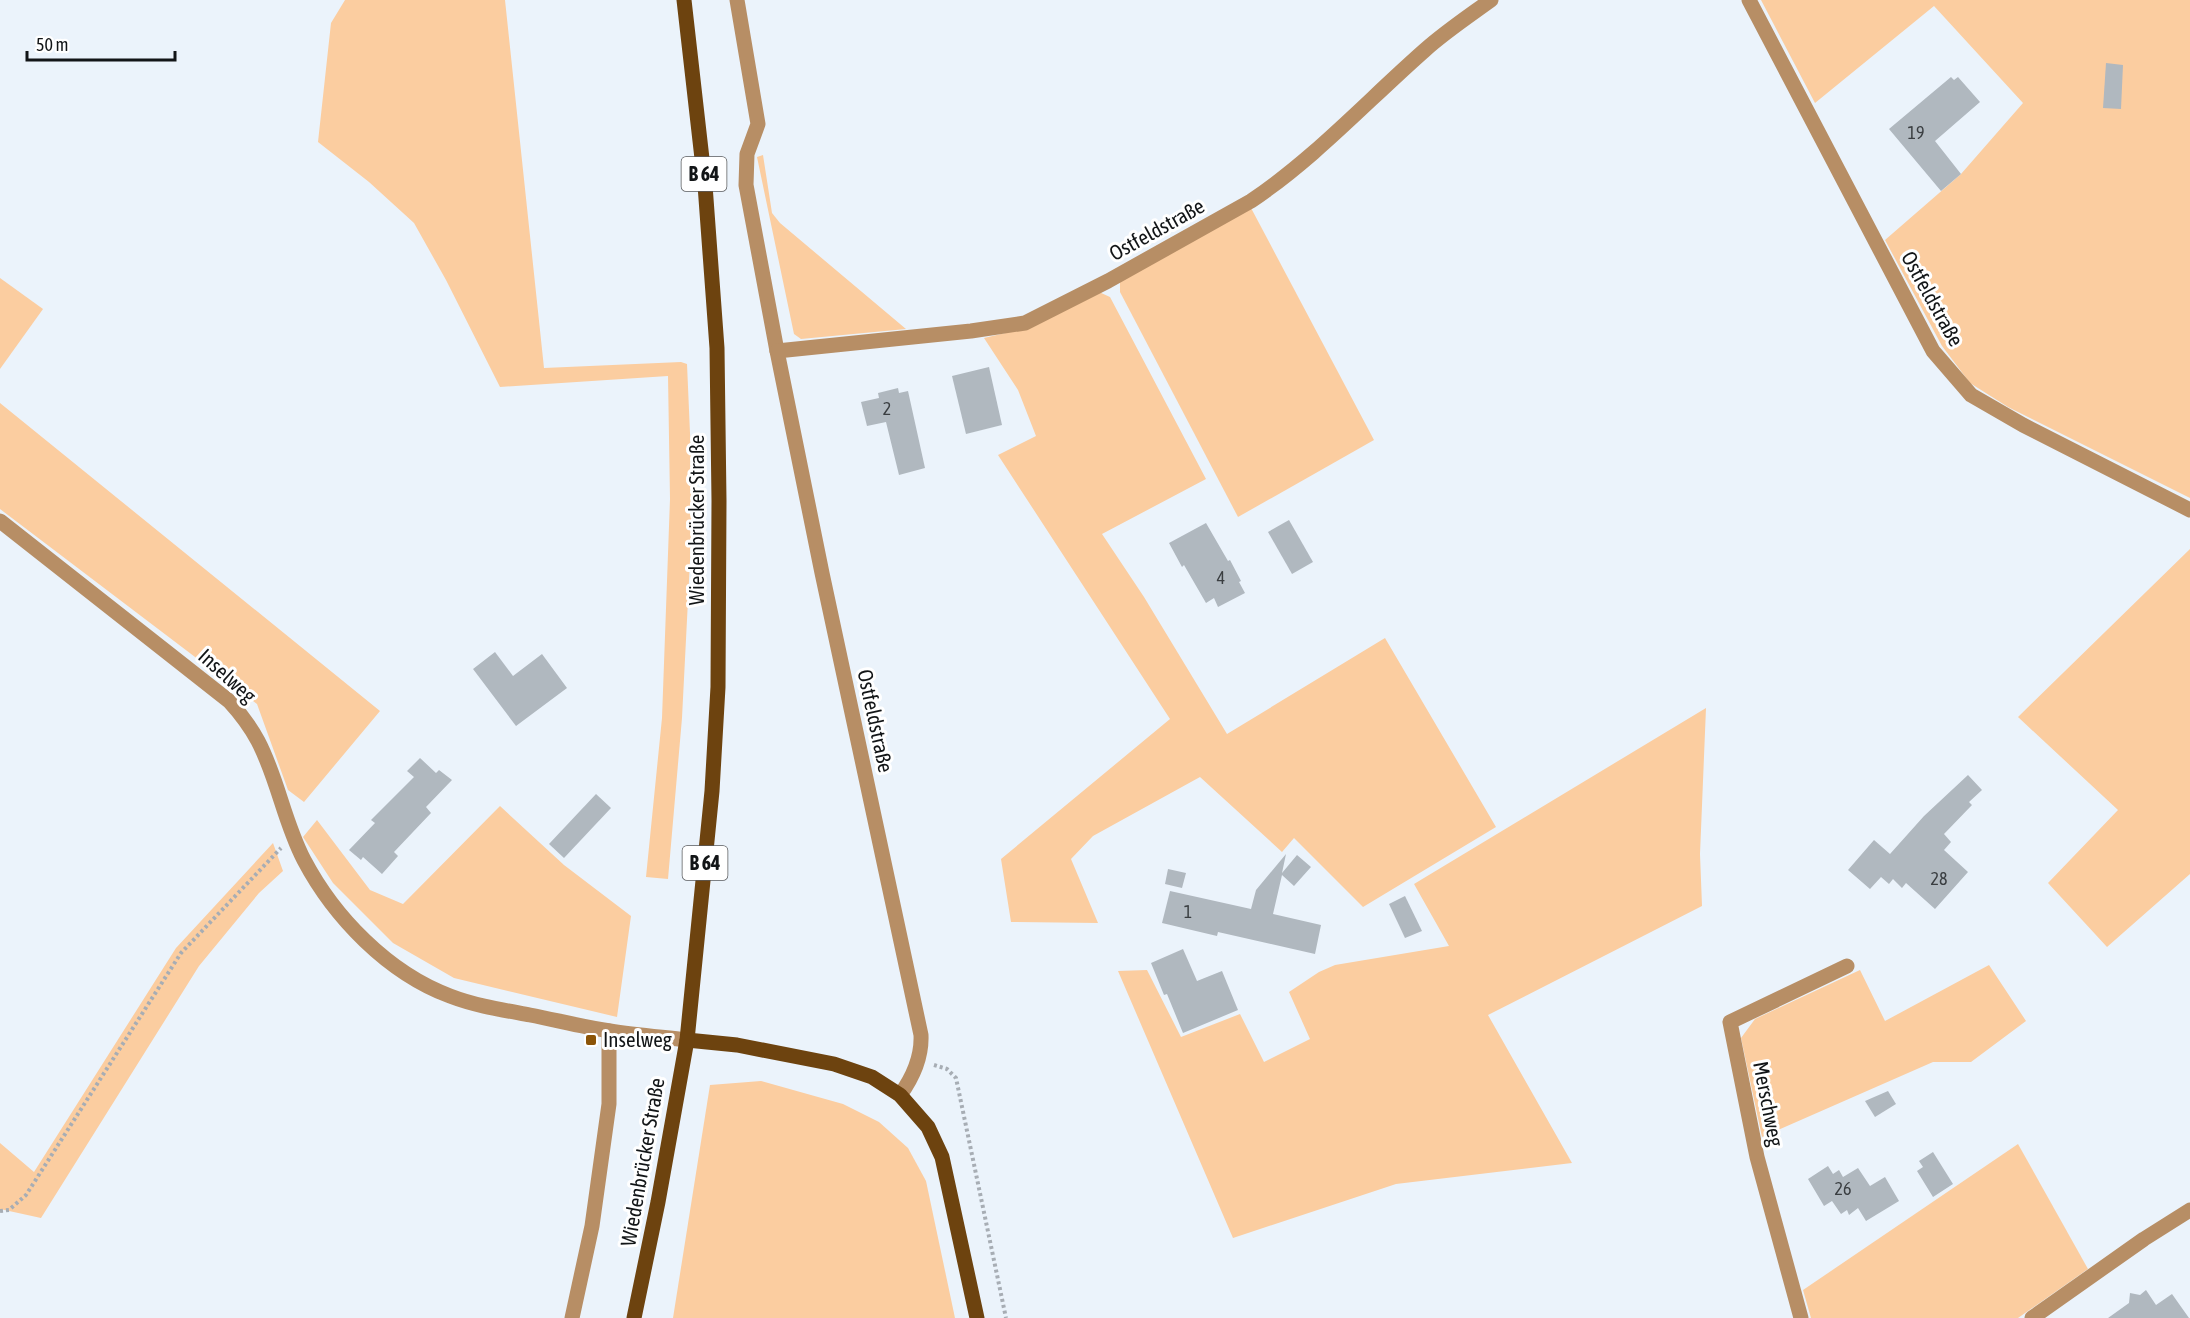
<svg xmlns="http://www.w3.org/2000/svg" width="2190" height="1318" font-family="'Asap Condensed',sans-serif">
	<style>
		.green { fill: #fbcda0 }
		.building { fill: #b0b8bf }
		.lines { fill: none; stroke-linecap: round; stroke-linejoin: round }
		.path { stroke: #a7adb4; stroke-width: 4; stroke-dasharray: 3 3; stroke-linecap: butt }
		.minor { stroke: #b78e65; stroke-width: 15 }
		.major { stroke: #6d430f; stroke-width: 15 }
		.poi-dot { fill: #8b5408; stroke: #fff; stroke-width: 2 }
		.labels { text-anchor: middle; stroke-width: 6; stroke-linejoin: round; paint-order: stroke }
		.number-label { font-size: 18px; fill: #3a3e41 }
		.shield { fill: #fff; stroke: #595b5d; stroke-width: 1.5 }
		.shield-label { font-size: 20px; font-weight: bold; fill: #121517 }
		.street-label { font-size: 21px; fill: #121517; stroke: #fff }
		.poi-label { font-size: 21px; fill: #121517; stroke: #fff; text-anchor: start }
	</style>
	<rect width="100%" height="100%" fill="#ebf3fb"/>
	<g class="green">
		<path d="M 345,0 L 505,0 L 544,368 L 681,362 L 687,364 L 693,502 L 682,718 L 668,879 L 646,877 L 662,718 L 670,499 L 668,376 L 500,387 L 446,280 L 414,223 L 369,182 L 318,142 L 331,23 Z"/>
		<path d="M 1761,0 L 2190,0 L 2190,498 L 2008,407 L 1970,383 L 1942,346 L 1885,240 L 1961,174 L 2023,103 L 1934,6 L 1815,103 Z"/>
		<path d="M 763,155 L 772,213 L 780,223 L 906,329 L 801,339 L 794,334 L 757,157 Z"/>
		<path d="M 1251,208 L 1374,440 L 1238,517 L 1120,292 L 1120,281 Z"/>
		<path d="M 0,278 L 43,309 L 0,369 Z"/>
		<path d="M 1099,292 L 1110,297 L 1206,479 L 1102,534 L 1144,597 L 1227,734 L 1385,638 L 1496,827 L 1363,907 L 1294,838 L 1282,852 L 1200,777 L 1093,836 L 1071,859 L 1098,923 L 1011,922 L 1001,859 L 1170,719 L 998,455 L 1036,436 L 1018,390 L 984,338 L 1027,328 Z"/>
		<path d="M 0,403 L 380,711 L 304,802 L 288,790 L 257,704 L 0,509 Z"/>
		<path d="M 2190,549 L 2190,874 L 2107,947 L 2048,883 L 2118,810 L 2018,717 Z"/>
		<path d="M 1706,708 L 1700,854 L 1702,906 L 1488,1015 L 1572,1163 L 1396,1184 L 1233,1238 L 1118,971 L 1147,970 L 1181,1037 L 1240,1014 L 1264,1062 L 1310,1039 L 1289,992 L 1319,972 L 1335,965 L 1449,946 L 1414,884 Z"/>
		<path d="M 500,806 L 564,865 L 631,916 L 617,1017 L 454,978 L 393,943 L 333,883 L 303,837 L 317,820 L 370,890 L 403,904 Z"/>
		<path d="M 273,843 L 283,871 L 259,893 L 199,966 L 41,1218 L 0,1209 L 0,1143 L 34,1172 L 176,948 Z"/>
		<path d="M 1989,965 L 2026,1021 L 1971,1062 L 1933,1062 L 1762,1137 L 1741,1038 L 1755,1019 L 1860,970 L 1885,1021 Z"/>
		<path d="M 761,1081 L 843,1104 L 879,1122 L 908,1148 L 926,1181 L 955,1318 L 673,1318 L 710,1085 Z"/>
		<path d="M 2018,1144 L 2088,1269 L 2018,1318 L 1811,1318 L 1803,1290 Z"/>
	</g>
	<g class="building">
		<path d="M 2106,63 L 2123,65 L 2121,109 L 2103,108 Z"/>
		<path d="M 1951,77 L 1954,80 L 1958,77 L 1980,102 L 1935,141 L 1961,174 L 1941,191 L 1889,129 Z"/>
		<path d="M 989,367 L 1002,425 L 966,434 L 952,376 Z"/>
		<path d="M 898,388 L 899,393 L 908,391 L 925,468 L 899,475 L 886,422 L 867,426 L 861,402 L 879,398 L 878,393 Z"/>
		<path d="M 1289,520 L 1313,562 L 1292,574 L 1268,532 Z"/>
		<path d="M 1206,523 L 1228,561 L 1230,560 L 1241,581 L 1239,582 L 1245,593 L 1218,607 L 1214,598 L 1206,603 L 1184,565 L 1182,567 L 1169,543 Z"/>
		<path d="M 495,652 L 513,676 L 542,654 L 567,688 L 516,726 L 473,669 Z"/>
		<path d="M 420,758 L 436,773 L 439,770 L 452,780 L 426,807 L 431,813 L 394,852 L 398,856 L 382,874 L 363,857 L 361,860 L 349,850 L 375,823 L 371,820 L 414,777 L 407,771 Z"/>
		<path d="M 1968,775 L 1982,790 L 1969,802 L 1972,805 L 1944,834 L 1951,842 L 1944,850 L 1968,872 L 1935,909 L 1906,883 L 1902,888 L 1893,879 L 1889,884 L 1881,877 L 1870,889 L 1848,870 L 1874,840 L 1890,854 L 1924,816 Z"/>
		<path d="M 596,794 L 611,808 L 564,858 L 549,844 Z"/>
		<path d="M 1286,854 L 1282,873 L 1297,855 L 1311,867 L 1294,886 L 1282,875 L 1273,914 L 1321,925 L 1315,954 L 1218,932 L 1217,936 L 1162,923 L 1170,891 L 1251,909 L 1256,890 Z"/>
		<path d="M 1168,869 L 1186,873 L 1182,888 L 1165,884 Z"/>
		<path d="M 1405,896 L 1422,931 L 1405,938 L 1389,904 Z"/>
		<path d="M 1183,949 L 1197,981 L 1222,971 L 1238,1010 L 1183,1033 L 1167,994 L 1164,995 L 1151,963 Z"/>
		<path d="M 1888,1091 L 1896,1104 L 1875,1117 L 1865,1101 Z"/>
		<path d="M 1933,1152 L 1953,1184 L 1933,1197 L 1917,1171 L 1923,1167 L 1919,1161 Z"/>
		<path d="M 1828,1166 L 1833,1174 L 1839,1170 L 1843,1177 L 1858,1168 L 1870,1186 L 1885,1177 L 1899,1201 L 1866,1221 L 1858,1208 L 1849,1215 L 1847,1210 L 1841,1214 L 1832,1201 L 1824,1206 L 1808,1179 Z"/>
		<path d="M 2146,1290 L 2156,1305 L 2172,1294 L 2189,1318 L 2108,1318 L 2129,1303 L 2130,1293 L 2140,1295 Z"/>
	</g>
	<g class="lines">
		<g class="path">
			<path d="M 934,1065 L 947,1069 L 956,1078 L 1006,1318"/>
			<path d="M 0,1211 L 9,1210 L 26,1195 L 181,953 L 281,848"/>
		</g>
		<g class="minor">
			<path d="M 737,0 L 758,124 L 747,154 L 746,185 L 777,351"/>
			<path d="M 1749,0 L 1933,351 L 1971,395 L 2023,425 L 2190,510"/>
			<path d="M 0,521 L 229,701 C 240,713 250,726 258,741 C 278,779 284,822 304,860 C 334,917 388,973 450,996 C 476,1006 503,1010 530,1015 C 556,1020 583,1027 610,1031 C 635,1035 661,1037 687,1040"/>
			<path d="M 900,1095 C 913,1077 922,1058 921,1035 L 822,573 L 777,351 L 971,331 L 1025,323 L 1108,281 L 1251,201 C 1315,158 1367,101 1425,50 C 1445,32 1469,16 1491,0"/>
			<path d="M 572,1318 L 592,1226 L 609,1104 L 609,1031"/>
			<path d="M 1801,1318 L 1757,1157 L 1730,1022 L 1847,966"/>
			<path d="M 2032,1318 L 2144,1239 L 2190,1210"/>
		</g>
		<g class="major">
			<path d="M 687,1040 L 737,1045 L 834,1064 L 872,1077 L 900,1095 L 928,1127 L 942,1157 L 977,1318"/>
			<path d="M 634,1318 L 658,1202 L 687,1040 L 712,791 L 718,687 L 719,501 L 717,348 L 705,185 L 684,0"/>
		</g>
	</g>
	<rect class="poi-dot" x="585" y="1034" width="12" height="12" rx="3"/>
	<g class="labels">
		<g class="number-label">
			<text x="1916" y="139">19</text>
			<text x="887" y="415">2</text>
			<text x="1221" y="584">4</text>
			<text x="1939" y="885">28</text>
			<text x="1188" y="918">1</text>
			<text x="1843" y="1195">26</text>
		</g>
		<g class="shield">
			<rect x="681.5" y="157" width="45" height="34" rx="4.5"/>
			<rect x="682.5" y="846" width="45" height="34" rx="4.5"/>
		</g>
		<g class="shield-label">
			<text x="704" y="181">B 64</text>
			<text x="705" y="870">B 64</text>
		</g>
		<g class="street-label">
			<text transform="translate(1157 230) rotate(-29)" y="7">Ostfeldstraße</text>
			<text transform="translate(1932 299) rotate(61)" y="7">Ostfeldstraße</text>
			<text transform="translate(697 520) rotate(-90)" y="7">Wiedenbrücker Straße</text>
			<text transform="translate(227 676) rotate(42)" y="7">Inselweg</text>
			<text transform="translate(875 721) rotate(78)" y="7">Ostfeldstraße</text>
			<text transform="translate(1768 1104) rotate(79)" y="7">Merschweg</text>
			<text transform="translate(643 1162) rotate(-80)" y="7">Wiedenbrücker Straße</text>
		</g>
		<g class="poi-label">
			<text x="603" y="1047">Inselweg</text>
		</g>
	</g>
	<path d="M27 51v9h148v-9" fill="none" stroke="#121517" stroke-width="3"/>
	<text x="36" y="51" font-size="18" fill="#121517" stroke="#ffffff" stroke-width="4.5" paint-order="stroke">50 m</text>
</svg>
